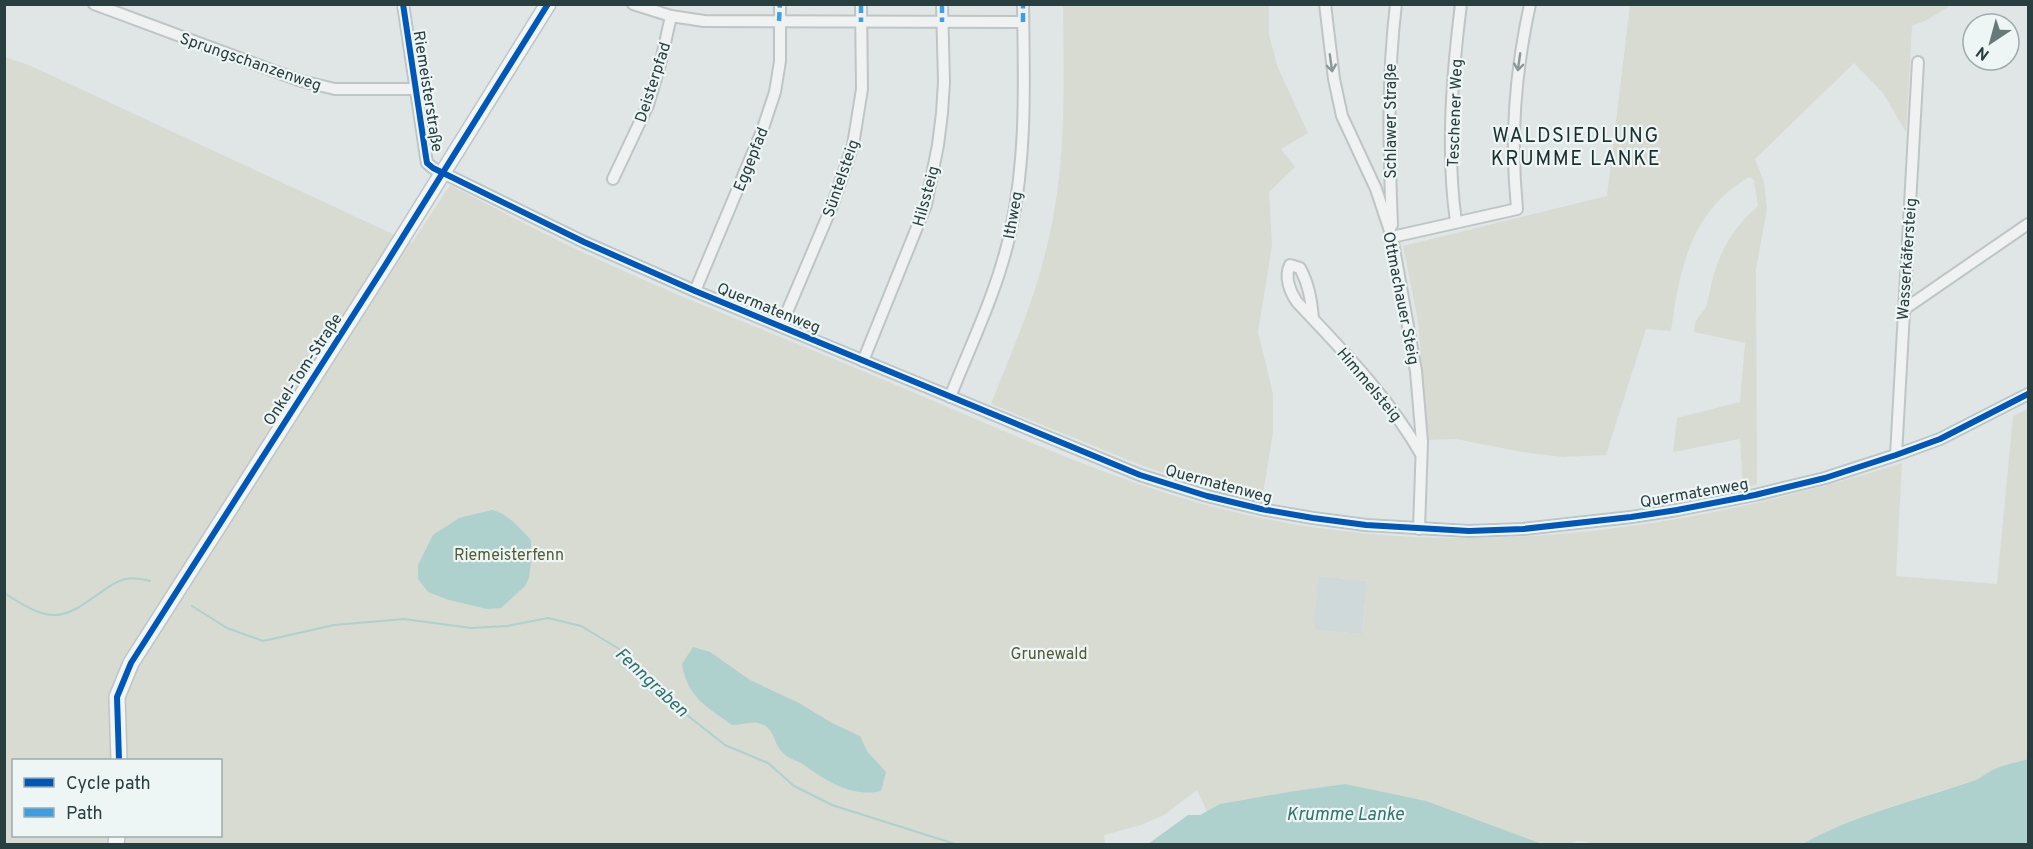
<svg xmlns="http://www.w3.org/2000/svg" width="2033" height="849" font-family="Overpass,sans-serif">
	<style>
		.built { fill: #cfd9d9 }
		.green { fill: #d7dbd1; fill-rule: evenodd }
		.water { fill: #aed1cd }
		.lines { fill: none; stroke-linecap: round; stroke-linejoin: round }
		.stream { stroke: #aed1cd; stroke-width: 2 }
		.street-casing { stroke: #bfc4c4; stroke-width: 14 }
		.secondary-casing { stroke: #bfc4c4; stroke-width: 18 }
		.street { stroke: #f0f2f2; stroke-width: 10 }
		.secondary { stroke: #f4f6f6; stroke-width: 15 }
		.quiet { stroke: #3d9ee3; stroke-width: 4.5; stroke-dasharray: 9 4.5; stroke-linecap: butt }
		.cycleway-casing { stroke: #eef5f5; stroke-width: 10 }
		.cycleway { stroke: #0057b8; stroke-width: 6 }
		.oneway { stroke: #8c9898 }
		.labels { text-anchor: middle; stroke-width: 4.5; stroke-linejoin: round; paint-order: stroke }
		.street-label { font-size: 16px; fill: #283e3f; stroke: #eef5f5 }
		.park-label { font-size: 16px; fill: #535a35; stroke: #eef5f5 }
		.water-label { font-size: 18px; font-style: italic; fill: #32726d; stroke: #eef5f5 }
		.quarter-label { font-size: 20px; letter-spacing: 1.5px; fill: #1a2f2f; stroke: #eef5f5 }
	</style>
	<rect width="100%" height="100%" fill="#e0e6e6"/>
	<path class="built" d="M 1318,576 L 1367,581 L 1362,634 L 1313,630 Z"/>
	<g class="green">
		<path d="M 1063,5 L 1269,5 L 1269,35 L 1278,68 L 1308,133 L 1281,149 L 1295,167 L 1269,192 L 1272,245 L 1258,332 L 1273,394 L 1273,433 L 1262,499 L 1177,477 L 1143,466 L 991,404 C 1011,354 1032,306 1045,254 C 1067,172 1064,88 1063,5 Z"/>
		<path d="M 1630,5 L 1951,5 L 1927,20 L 1912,26 L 1906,132 L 1883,93 L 1854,63 L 1755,159 L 1764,182 L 1767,209 L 1756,269 L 1757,484 L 1743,488 L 1740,439 L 1673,452 L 1677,418 L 1740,402 L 1745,343 L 1694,332 C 1695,314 1704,316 1707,303 C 1710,293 1711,282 1715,271 C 1722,246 1738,223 1758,206 L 1754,180 L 1749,177 C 1690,212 1680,268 1671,331 L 1646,329 L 1606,455 L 1563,457 L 1522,452 L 1456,439 L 1428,440 L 1418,321 L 1403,246 L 1607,196 Z"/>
		<path d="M 5,57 L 31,66 L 412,243 L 450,185 C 493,207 536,230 580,251 C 682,299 788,339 891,383 C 990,424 1088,471 1192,501 C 1428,569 1671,536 1902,463 L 1896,576 L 1997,584 L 2013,416 L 2028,409 L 2028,759 C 2018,762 2007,764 1997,768 C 1988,771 1982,779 1973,781 C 1916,799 1855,815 1802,844 L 1598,844 L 1578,841 L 1569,844 L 1542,844 L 1345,784 L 1294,791 L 1220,804 L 1207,811 L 1197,790 L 1164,815 L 1141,825 L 1104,835 L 1105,844 L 5,844 ZM 1318,576 L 1367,581 L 1362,634 L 1314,630 ZM 14,760 L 220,760 L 220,836 L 14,836 Z"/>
	</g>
	<g class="water">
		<path d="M 492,510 C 509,514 519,528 531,540 L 531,562 L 529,578 L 525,586 L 501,608 L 487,609 L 449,600 L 428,592 L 418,579 L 418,565 L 433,535 L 459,518 Z"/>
		<path d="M 693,647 L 710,652 L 750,680 L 799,703 L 832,723 L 860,736 L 867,751 L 886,772 L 881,791 C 850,798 826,780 801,763 C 795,760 785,757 781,751 C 774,743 774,730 764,725 C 754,720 743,725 732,725 C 707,707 687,697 682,664 Z"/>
		<path d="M 2028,759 L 2028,844 L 1802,844 C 1855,815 1916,800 1973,781 C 1982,778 1988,771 1997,768 C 2007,764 2018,762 2028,759 Z"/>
		<path d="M 1345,784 L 1426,801 L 1542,844 L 1148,844 L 1188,815 L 1200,815 L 1220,804 L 1294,791 Z"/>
	</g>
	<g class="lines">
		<g class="stream">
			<path d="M 4,593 C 19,602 38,616 56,615 C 81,614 105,583 126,579 C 134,577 142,579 150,581"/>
			<path d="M 192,606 L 227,628 L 263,641 L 334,625 L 404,619 L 471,628 L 507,626 L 548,618 L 581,626 L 626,653 L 668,700 L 725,745 L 768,763 L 794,786 L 832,805 L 955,844"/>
		</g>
		<g class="street-casing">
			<g id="street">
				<path d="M 94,4 L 301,81 L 335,89 L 414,89"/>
				<path d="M 403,4 L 426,157 L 427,163 L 433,168 L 584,242 L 695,291 L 1140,475 L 1207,496 L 1261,509 L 1313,518 L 1366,525 L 1469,531 L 1523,529 L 1631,517 L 1677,510 L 1755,495 L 1825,478 L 1896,455 L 1940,439 L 2028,394"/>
				<path d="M 633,4 L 671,16 L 704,21 L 1023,22"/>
				<path d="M 1325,4 L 1334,79 L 1342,116 L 1376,189 L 1392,237 L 1416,371 L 1422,442 L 1419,529"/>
				<path d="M 613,179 L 648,105 L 661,61 L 671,16"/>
				<path d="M 1456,222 C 1446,150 1452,77 1461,4"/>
				<path d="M 1392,225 C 1389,151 1387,78 1396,4"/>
				<path d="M 1392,237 L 1517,209 C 1510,138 1515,74 1530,4"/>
				<path d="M 695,291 L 762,131 L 775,92 L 780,61 L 780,4"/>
				<path d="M 1903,310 L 2028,224"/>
				<path d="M 1313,318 C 1311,299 1309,285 1300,268 L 1290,265 C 1284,277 1290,292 1297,302 C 1343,351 1387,395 1421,454"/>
				<path d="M 781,326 L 832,206 L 853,145 L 862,89 L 861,4"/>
				<path d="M 863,361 L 926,205 L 938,145 L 942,113 L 944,82 L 942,4"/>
				<path d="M 950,397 C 972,342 999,287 1011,229 C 1027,155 1024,79 1023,4"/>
				<path d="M 1896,455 L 1918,62"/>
			</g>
		</g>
		<g class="secondary-casing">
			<g id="secondary">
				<path d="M 119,760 L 117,697 L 131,663 L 384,267 L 548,4"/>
				<path d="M 116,844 L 117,836"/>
			</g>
		</g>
		<use href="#street" class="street"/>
		<use href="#secondary" class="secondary"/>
		<g class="quiet">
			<path d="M 861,4 L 861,22"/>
			<path d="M 942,4 L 942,22"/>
			<path d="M 779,21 L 780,4"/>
			<path d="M 1023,22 L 1023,4"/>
		</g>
		<g class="cycleway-casing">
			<g id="cycleway">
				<path d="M 403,4 L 426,157 L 427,163 L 433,168 L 584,242 L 695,291 L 1140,475 L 1207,496 L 1261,509 L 1313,518 L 1366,525 L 1469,531 L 1523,529 L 1631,517 L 1677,510 L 1755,495 L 1825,478 L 1896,455 L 1940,439 L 2028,394"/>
				<path d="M 119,760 L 117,697 L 131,663 L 384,267 L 548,4"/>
			</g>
		</g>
		<use href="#cycleway" class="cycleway"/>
	</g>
	<defs><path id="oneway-shaft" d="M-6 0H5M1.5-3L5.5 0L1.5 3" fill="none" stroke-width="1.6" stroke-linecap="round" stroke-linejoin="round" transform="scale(1.5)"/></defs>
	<g class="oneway">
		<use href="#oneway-shaft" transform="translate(1519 62) rotate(98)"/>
		<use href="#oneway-shaft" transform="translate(1331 63) rotate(82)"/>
	</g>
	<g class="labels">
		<g class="street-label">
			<text transform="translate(251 61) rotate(19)" y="6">Sprungschanzenweg</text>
			<text transform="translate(652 82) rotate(-72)" y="6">Deisterpfad</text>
			<text transform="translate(429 91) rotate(81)" y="6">Riemeisterstraße</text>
			<text transform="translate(1454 113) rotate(-88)" y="6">Teschener Weg</text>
			<text transform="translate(1390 121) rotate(-90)" y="6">Schlawer Straße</text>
			<text transform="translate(750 159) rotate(-68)" y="6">Eggepfad</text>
			<text transform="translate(840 178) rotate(-71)" y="6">Süntelsteig</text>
			<text transform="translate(925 196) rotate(-75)" y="6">Hilssteig</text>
			<text transform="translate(1012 215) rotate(-80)" y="6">Ithweg</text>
			<text transform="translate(1906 259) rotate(-86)" y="6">Wasserkäfersteig</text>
			<text transform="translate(1402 298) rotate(79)" y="6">Ottmachauer Steig</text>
			<text transform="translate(769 307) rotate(22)" y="6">Quermatenweg</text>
			<text transform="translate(302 369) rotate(-57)" y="6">Onkel-Tom-Straße</text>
			<text transform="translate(1370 384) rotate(50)" y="6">Himmelsteig</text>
			<text transform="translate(1219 483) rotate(15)" y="6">Quermatenweg</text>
			<text transform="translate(1694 492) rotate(-10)" y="6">Quermatenweg</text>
		</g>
		<g class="park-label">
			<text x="509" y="560">Riemeisterfenn</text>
			<text x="1049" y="659">Grunewald</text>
		</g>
		<g class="water-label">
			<text transform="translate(652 682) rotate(43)" y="6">Fenngraben</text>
			<text x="1345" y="820">Krumme Lanke</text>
		</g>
		<g class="quarter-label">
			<text x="1576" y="142">WALDSIEDLUNG<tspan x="1576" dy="23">KRUMME LANKE</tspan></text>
		</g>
	</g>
	<rect width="2033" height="849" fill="none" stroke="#283e3f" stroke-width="12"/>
	<rect x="12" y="759" width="210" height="78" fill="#eef5f5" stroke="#9facac" stroke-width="1.5"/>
	<rect x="24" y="778" width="30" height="9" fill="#0057b8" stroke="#9facac" stroke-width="1.5"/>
	<text x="66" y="789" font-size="18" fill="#283e3f">Cycle path</text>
	<rect x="24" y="808" width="30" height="9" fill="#3d9ee3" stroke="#9facac" stroke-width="1.5"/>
	<text x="66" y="819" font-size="18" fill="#283e3f">Path</text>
	<g transform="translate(1991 42) rotate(216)"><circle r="28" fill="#eef5f5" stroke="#9facac" stroke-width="1.5"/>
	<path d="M0-4.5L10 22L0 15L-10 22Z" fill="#687979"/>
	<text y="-9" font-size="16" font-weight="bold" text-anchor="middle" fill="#283e3f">N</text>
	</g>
</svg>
